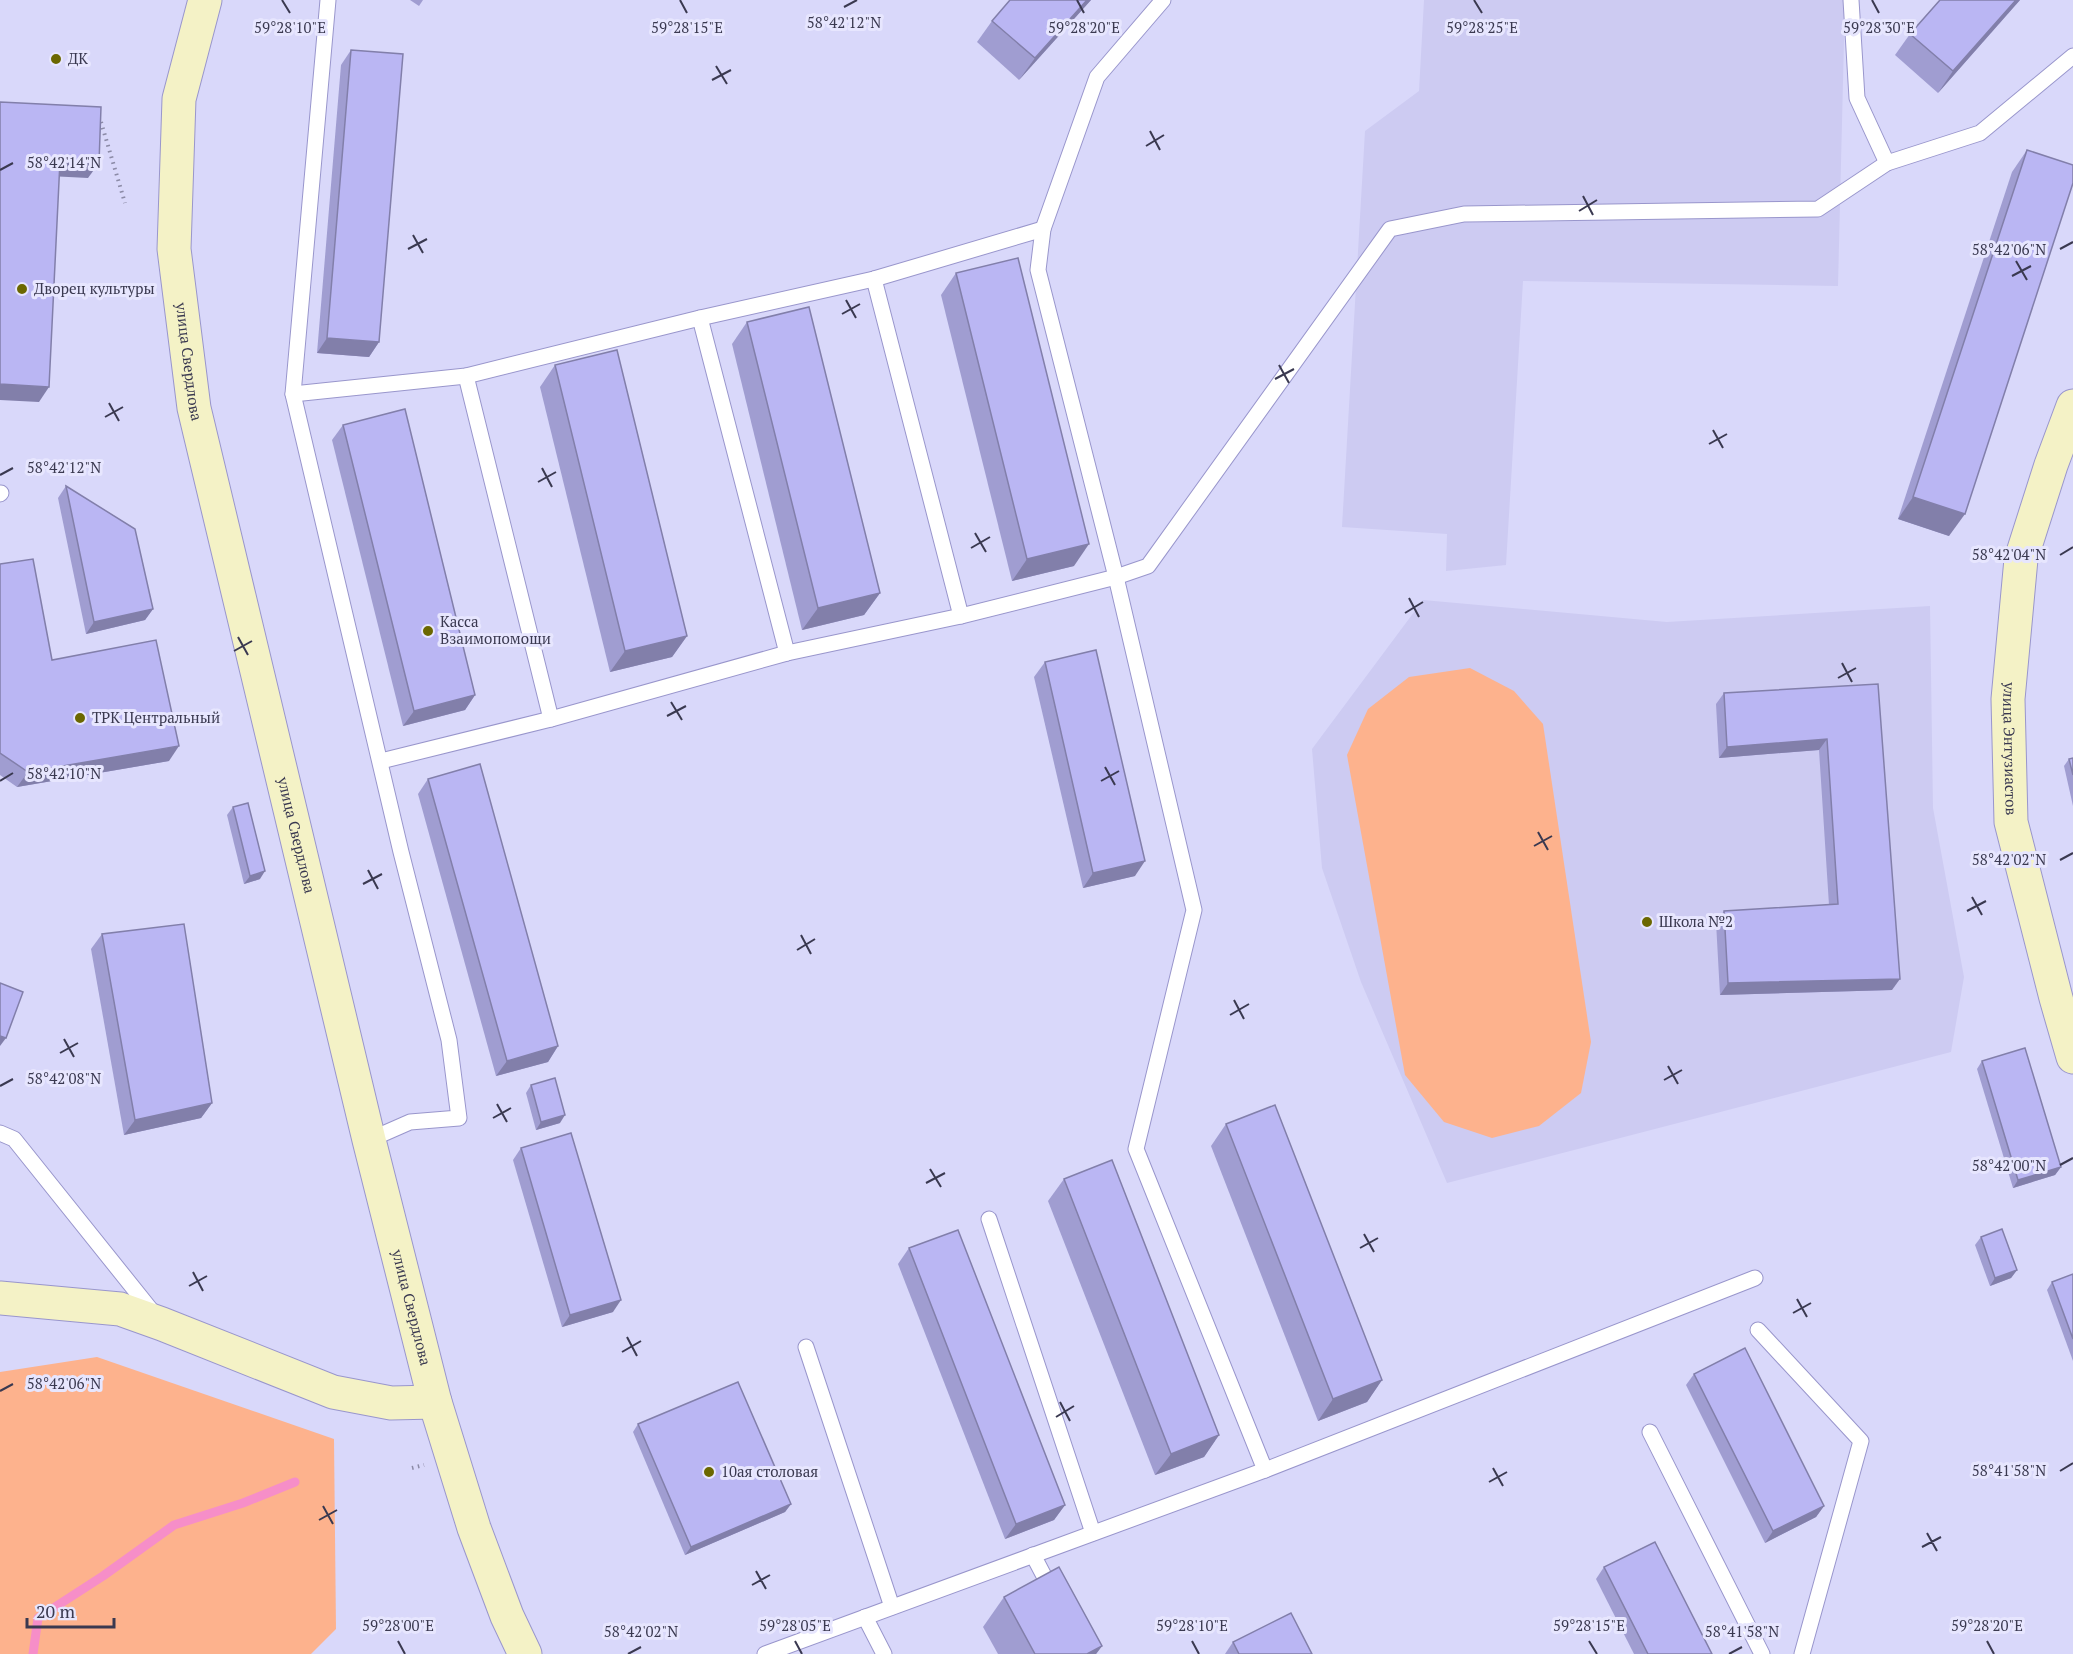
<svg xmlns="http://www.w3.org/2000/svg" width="2073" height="1654" font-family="'PT Serif',serif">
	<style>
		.built { fill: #cdcbf2 }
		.green { fill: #fdb28d }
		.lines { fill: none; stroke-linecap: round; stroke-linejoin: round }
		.stream { stroke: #f68ec8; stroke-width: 9 }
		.lane-casing { stroke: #9996cc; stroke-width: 17 }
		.secondary-casing { stroke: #9996cc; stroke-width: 35 }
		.path { stroke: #8c8ba7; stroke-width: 4; stroke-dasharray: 1.5 4.5; stroke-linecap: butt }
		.lane { stroke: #fff; stroke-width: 15 }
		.secondary { stroke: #f4f2c6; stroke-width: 33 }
		.wall { fill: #a09dd1 }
		.shaded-wall { fill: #827faa }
		.building { fill: #bab6f3; stroke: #827faa; stroke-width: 1.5 }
		.ticks { fill: none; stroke: #3a3950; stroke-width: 2 }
		.poi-dot { fill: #6b6700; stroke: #e7e6fe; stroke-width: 2 }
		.labels { text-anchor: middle; stroke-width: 6; stroke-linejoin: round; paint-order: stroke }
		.poi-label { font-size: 15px; fill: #3a3950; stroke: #e7e6fe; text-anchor: start }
		.street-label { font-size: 15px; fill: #3a3950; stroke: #e7e6fe }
		.ticks-label { font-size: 15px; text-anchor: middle; fill: #3a3950; stroke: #e7e6fe; stroke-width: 6; stroke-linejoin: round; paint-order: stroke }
	</style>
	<rect width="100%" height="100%" fill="#d9d8fa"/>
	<g class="built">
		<path d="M 1424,0 L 1845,0 L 1838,286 L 1523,281 L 1506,565 L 1446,571 L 1447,534 L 1342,527 L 1365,131 L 1419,91 Z"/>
		<path d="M 1423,600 L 1667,622 L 1930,606 L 1933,808 L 1964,977 L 1951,1052 L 1447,1183 L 1361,982 L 1322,868 L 1312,749 Z"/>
	</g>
	<g class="green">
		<path d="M 1470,668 L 1514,691 L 1543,724 L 1591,1042 L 1581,1093 L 1539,1126 L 1492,1138 L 1444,1122 L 1405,1075 L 1347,755 L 1368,709 L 1409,677 Z"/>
		<path d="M 97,1357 L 334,1439 L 336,1629 L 311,1654 L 0,1654 L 0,1372 Z"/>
	</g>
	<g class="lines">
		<path class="stream" d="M 33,1654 L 38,1618 L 103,1576 L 174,1525 L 243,1503 L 295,1482"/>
		<g class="lane-casing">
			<g id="lane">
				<path d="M 328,0 L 293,394 L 401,852 L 449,1040 L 459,1118 L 410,1122 L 369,1140"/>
				<path d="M 1163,0 L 1097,77 L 1043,229 L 1038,270 L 1116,577 L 1194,910 L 1136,1149 L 1265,1470"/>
				<path d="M 1851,0 L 1857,98 L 1887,163"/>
				<path d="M 874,279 L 961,616"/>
				<path d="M 700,318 L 787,653"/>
				<path d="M 466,376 L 551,719"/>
				<path d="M 293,394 L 466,376 L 700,318 L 874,279 L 1043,229"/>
				<path d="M 0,494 L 1,493"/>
				<path d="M 381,761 L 551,719 L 787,653 L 961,616 L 1116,577 L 1148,566 L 1390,229 L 1464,214 L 1818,209 L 1887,163 L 1980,133 L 2073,56"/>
				<path d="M 0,1133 L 14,1139 L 155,1315"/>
				<path d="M 989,1219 L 1093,1533"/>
				<path d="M 1758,1330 L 1861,1441 L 1802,1654"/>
				<path d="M 806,1347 L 892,1607"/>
				<path d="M 1650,1432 L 1762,1654"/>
				<path d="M 1033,1555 L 1053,1593"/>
				<path d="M 865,1617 L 884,1654"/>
				<path d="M 765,1654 L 1265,1470 L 1755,1278"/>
			</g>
		</g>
		<g class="secondary-casing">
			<g id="secondary">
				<path id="s1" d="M 205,0 L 179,99 L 174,249 L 194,408 L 369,1140 L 435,1402 L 474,1528 L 507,1616 L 525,1654"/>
				<path id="s2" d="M 2073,406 L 2051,465 L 2021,559 L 2008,699 L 2011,822 L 2056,998 L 2073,1057"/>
				<path d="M 0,1298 L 120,1309 L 162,1324 L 333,1392 L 391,1403 L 435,1402"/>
			</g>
		</g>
		<g class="path">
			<path d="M 101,122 L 125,203"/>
			<path d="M 412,1468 L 424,1465"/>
		</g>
		<use href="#lane" class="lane"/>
		<use href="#secondary" class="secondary"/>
	</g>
	<g class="wall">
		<path d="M 410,0 L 423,0 L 419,6 Z"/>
		<path d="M 1010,0 L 1091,0 L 1019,80 L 977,42 L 992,21 Z"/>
		<path d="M 1940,0 L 2020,0 L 1938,93 L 1895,55 L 1910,34 Z"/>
		<path d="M 351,50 L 379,342 L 369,357 L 317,353 L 341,65 Z"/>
		<path d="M 2027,150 L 1949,536 L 1898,519 L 2012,172 Z"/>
		<path d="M 956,273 L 1074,566 L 1012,581 L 941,295 Z"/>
		<path d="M 747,322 L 880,593 L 864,615 L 802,630 L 732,344 Z"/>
		<path d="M 555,365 L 687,636 L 672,657 L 610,672 L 540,387 Z"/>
		<path d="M 343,425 L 475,695 L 465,710 L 403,726 L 332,440 Z"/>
		<path d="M 66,486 L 153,609 L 145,620 L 86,634 L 58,498 Z"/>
		<path d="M 0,564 L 52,660 L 169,761 L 17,787 L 0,775 Z"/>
		<path d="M 1045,662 L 1135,876 L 1083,888 L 1034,677 Z"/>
		<path d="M 1878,684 L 1892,990 L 1720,995 L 1716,922 L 1724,911 L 1829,905 L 1819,750 L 1719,758 L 1716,704 L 1724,693 Z"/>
		<path d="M 2073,758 L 2073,806 L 2064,766 L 2069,759 Z"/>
		<path d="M 428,779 L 558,1046 L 548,1062 L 496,1076 L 418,794 Z"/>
		<path d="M 233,807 L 260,879 L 244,884 L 227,815 Z"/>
		<path d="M 102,934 L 212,1103 L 201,1118 L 124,1135 L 91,949 Z"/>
		<path d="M 1982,1061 L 2061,1167 L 2055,1175 L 2013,1188 L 1977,1069 Z"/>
		<path d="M 531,1085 L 560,1123 L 536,1130 L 526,1093 Z"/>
		<path d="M 1226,1124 L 1382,1380 L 1367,1402 L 1318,1421 L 1211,1146 Z"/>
		<path d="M 521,1148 L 613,1312 L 562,1327 L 513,1160 Z"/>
		<path d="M 1064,1179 L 1219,1435 L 1204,1457 L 1155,1475 L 1048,1201 Z"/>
		<path d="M 1981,1237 L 2017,1270 L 2011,1278 L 1990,1286 L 1975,1245 Z"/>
		<path d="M 909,1248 L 1065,1505 L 1054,1520 L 1005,1539 L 898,1264 Z"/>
		<path d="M 2073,1274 L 2073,1361 L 2047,1290 L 2052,1282 Z"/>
		<path d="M 1694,1374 L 1824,1506 L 1816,1517 L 1765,1543 L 1686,1385 Z"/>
		<path d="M 638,1424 L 791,1504 L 785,1512 L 685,1555 L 633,1432 Z"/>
		<path d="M 1604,1567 L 1712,1654 L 1634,1654 L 1596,1579 Z"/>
		<path d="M 1004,1597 L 1102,1646 L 1096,1654 L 998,1654 L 983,1627 Z"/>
		<path d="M 1233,1642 L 1312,1654 L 1225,1654 Z"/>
	</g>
	<g class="shaded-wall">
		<path d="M 1087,0 L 1091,0 L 1019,80 L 1035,58 Z"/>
		<path d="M 2016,0 L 2020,0 L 1938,93 L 1953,71 Z"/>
		<path d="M 60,161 L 99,163 L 88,178 L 49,176 Z"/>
		<path d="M 327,338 L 379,342 L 369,357 L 317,353 Z"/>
		<path d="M 0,384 L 49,387 L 39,402 L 0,400 Z"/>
		<path d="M 1913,497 L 1965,514 L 1949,536 L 1898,519 Z"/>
		<path d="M 1089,544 L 1074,566 L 1012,581 L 1027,559 Z"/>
		<path d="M 880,593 L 864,615 L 802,630 L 818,608 Z"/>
		<path d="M 153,609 L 145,620 L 86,634 L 94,622 Z"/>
		<path d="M 687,636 L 672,657 L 610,672 L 625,651 Z"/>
		<path d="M 475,695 L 465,710 L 403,726 L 414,711 Z"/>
		<path d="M 1827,739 L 1819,750 L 1719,758 L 1727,747 Z"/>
		<path d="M 179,746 L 169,761 L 17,787 L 28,772 Z"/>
		<path d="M 1145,861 L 1135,876 L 1083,888 L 1093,873 Z"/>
		<path d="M 265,871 L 260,879 L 244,884 L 250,876 Z"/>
		<path d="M 1900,979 L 1892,990 L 1720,995 L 1728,983 Z"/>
		<path d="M 0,1036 L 6,1038 L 0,1046 Z"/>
		<path d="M 558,1046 L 548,1062 L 496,1076 L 507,1061 Z"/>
		<path d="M 212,1103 L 201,1118 L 124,1135 L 135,1120 Z"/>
		<path d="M 565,1115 L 560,1123 L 536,1130 L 541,1122 Z"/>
		<path d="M 2061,1167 L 2055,1175 L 2013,1188 L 2018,1180 Z"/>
		<path d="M 2017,1270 L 2011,1278 L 1990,1286 L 1995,1278 Z"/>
		<path d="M 621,1300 L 613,1312 L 562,1327 L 570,1315 Z"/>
		<path d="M 1382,1380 L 1367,1402 L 1318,1421 L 1333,1399 Z"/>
		<path d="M 1219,1435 L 1204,1457 L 1155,1475 L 1171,1454 Z"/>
		<path d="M 791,1504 L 785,1512 L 685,1555 L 691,1547 Z"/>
		<path d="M 1065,1505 L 1054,1520 L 1005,1539 L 1016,1524 Z"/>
		<path d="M 1824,1506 L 1816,1517 L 1765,1543 L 1773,1531 Z"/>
		<path d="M 1102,1646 L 1096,1654 L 1087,1654 Z"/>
	</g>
	<g class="building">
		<path d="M 1010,0 L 1087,0 L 1035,58 L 992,21 Z"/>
		<path d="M 1940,0 L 2016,0 L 1953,71 L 1910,34 Z"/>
		<path d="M 351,50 L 403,54 L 379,342 L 327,338 Z"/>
		<path d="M 0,102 L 101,107 L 99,163 L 60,161 L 49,387 L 0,384 Z"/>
		<path d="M 2027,150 L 2073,165 L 2073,183 L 1965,514 L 1913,497 Z"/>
		<path d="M 1018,258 L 1089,544 L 1027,559 L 956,273 Z"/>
		<path d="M 809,307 L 880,593 L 818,608 L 747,322 Z"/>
		<path d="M 617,350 L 687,636 L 625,651 L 555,365 Z"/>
		<path d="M 405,409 L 475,695 L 414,711 L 343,425 Z"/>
		<path d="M 66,486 L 135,529 L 153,609 L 94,622 Z"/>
		<path d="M 33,559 L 52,660 L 156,640 L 179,746 L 28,772 L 0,753 L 0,564 Z"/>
		<path d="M 1096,650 L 1145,861 L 1093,873 L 1045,662 Z"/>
		<path d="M 1878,684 L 1900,979 L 1728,983 L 1724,911 L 1838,904 L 1827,739 L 1727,747 L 1724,693 Z"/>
		<path d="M 2073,758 L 2073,775 L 2069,759 Z"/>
		<path d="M 480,764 L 558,1046 L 507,1061 L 428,779 Z"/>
		<path d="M 248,803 L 265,871 L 250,876 L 233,807 Z"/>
		<path d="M 184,924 L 212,1103 L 135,1120 L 102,934 Z"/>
		<path d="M 0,983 L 23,992 L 6,1038 L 0,1036 Z"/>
		<path d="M 2025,1048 L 2061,1167 L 2018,1180 L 1982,1061 Z"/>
		<path d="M 555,1078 L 565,1115 L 541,1122 L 531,1085 Z"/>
		<path d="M 1275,1105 L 1382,1380 L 1333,1399 L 1226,1124 Z"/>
		<path d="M 571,1133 L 621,1300 L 570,1315 L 521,1148 Z"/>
		<path d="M 1112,1160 L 1219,1435 L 1171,1454 L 1064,1179 Z"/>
		<path d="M 2002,1229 L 2017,1270 L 1995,1278 L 1981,1237 Z"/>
		<path d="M 958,1230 L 1065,1505 L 1016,1524 L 909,1248 Z"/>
		<path d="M 2073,1274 L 2073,1339 L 2052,1282 Z"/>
		<path d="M 1745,1348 L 1824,1506 L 1773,1531 L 1694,1374 Z"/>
		<path d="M 738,1382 L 791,1504 L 691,1547 L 638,1424 Z"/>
		<path d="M 1655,1542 L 1712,1654 L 1648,1654 L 1604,1567 Z"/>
		<path d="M 1059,1567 L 1102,1646 L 1087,1654 L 1035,1654 L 1004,1597 Z"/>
		<path d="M 1291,1613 L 1312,1654 L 1239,1654 L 1233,1642 Z"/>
	</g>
	<path class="ticks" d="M 282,0 L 290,13M 680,0 L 687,13M 1077,0 L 1084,13M 1474,0 L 1482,13M 1872,0 L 1879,13M 844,7 L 857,0M 716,66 L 727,84M 712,80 L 731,70M 1150,131 L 1160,150M 1146,146 L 1164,135M 0,170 L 13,163M 1583,196 L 1593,215M 1579,211 L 1597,200M 413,235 L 423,253M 408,249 L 427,239M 2060,249 L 2073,242M 2016,261 L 2027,280M 2012,276 L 2031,266M 846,300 L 856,318M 842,314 L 860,304M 1279,365 L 1289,383M 1275,379 L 1294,369M 109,403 L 119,421M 105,417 L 123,407M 1713,430 L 1723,448M 1709,444 L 1727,434M 542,468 L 552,487M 0,475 L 13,468M 538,482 L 556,472M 975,533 L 986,552M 971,548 L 990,537M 2060,555 L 2073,547M 1409,598 L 1419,617M 1405,613 L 1423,602M 238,637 L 248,655M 234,651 L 252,641M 1842,663 L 1852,682M 1838,678 L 1856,668M 671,702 L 682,720M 667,716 L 686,706M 1105,767 L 1115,785M 0,781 L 13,773M 1101,781 L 1119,771M 1538,832 L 1548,850M 1534,846 L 1552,836M 2060,860 L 2073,853M 368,870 L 378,889M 363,884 L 382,874M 1972,897 L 1982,915M 1967,911 L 1986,901M 801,935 L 811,954M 797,950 L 815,939M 1234,1000 L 1244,1019M 1230,1015 L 1249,1004M 64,1039 L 74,1057M 60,1053 L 78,1043M 1668,1066 L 1678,1084M 1664,1080 L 1682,1070M 0,1086 L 13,1079M 497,1104 L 507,1122M 493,1118 L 511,1108M 2060,1165 L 2073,1158M 930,1169 L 941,1187M 926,1183 L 945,1173M 1364,1234 L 1374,1252M 1360,1248 L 1378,1238M 193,1272 L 203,1291M 189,1286 L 207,1276M 1797,1299 L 1807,1317M 1793,1313 L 1811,1303M 627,1337 L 637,1356M 622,1352 L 641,1341M 0,1391 L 13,1384M 1060,1402 L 1070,1421M 1056,1417 L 1074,1406M 1493,1468 L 1503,1486M 2060,1471 L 2073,1463M 1489,1482 L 1507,1472M 323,1506 L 333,1524M 319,1520 L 337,1510M 1927,1533 L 1937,1551M 1922,1547 L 1941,1537M 756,1571 L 766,1589M 752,1585 L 770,1575M 398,1641 L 405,1654M 795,1641 L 802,1654M 1192,1641 L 1199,1654M 1589,1641 L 1597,1654M 1987,1641 L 1994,1654M 628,1654 L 641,1647M 1729,1654 L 1742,1647"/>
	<g class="poi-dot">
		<circle cx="56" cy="59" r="6"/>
		<circle cx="22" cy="289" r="6"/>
		<circle cx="428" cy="631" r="6"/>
		<circle cx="80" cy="718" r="6"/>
		<circle cx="1647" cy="922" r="6"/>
		<circle cx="709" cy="1472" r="6"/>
	</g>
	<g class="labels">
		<g class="poi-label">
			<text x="68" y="64">ДК</text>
			<text x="34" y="294">Дворец культуры</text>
			<text x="440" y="627">Касса<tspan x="440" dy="17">Взаимопомощи</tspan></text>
			<text x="92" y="723">ТРК Центральный</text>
			<text x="1659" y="927">Школа №2</text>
			<text x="721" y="1477">10ая столовая</text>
		</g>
		<g class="street-label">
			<text dy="5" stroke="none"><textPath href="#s1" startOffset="366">улица Свердлова</textPath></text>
			<text dy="5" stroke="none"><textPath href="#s2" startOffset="352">улица Энтузиастов</textPath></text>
			<text dy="5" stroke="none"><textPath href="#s1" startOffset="852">улица Свердлова</textPath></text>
			<text dy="5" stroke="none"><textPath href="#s1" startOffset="1338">улица Свердлова</textPath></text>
		</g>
	</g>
	<g class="ticks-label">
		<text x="844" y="28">58°42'12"N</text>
		<text x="290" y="33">59°28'10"E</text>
		<text x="687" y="33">59°28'15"E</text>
		<text x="1084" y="33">59°28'20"E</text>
		<text x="1482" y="33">59°28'25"E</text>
		<text x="1879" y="33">59°28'30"E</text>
		<text x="64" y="168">58°42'14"N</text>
		<text x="2009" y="255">58°42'06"N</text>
		<text x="64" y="473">58°42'12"N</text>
		<text x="2009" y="560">58°42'04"N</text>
		<text x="64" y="779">58°42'10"N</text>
		<text x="2009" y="865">58°42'02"N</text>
		<text x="64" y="1084">58°42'08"N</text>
		<text x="2009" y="1171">58°42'00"N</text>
		<text x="64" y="1389">58°42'06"N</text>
		<text x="2009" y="1476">58°41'58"N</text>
		<text x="398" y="1631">59°28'00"E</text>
		<text x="795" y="1631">59°28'05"E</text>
		<text x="1192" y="1631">59°28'10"E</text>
		<text x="1589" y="1631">59°28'15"E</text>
		<text x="1987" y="1631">59°28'20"E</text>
		<text x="641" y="1637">58°42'02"N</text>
		<text x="1742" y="1637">58°41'58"N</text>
	</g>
	<path d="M27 1618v9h87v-9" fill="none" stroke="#3a3950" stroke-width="3"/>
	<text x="36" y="1618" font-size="18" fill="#3a3950" stroke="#e7e6fe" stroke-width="4.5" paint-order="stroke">20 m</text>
</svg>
